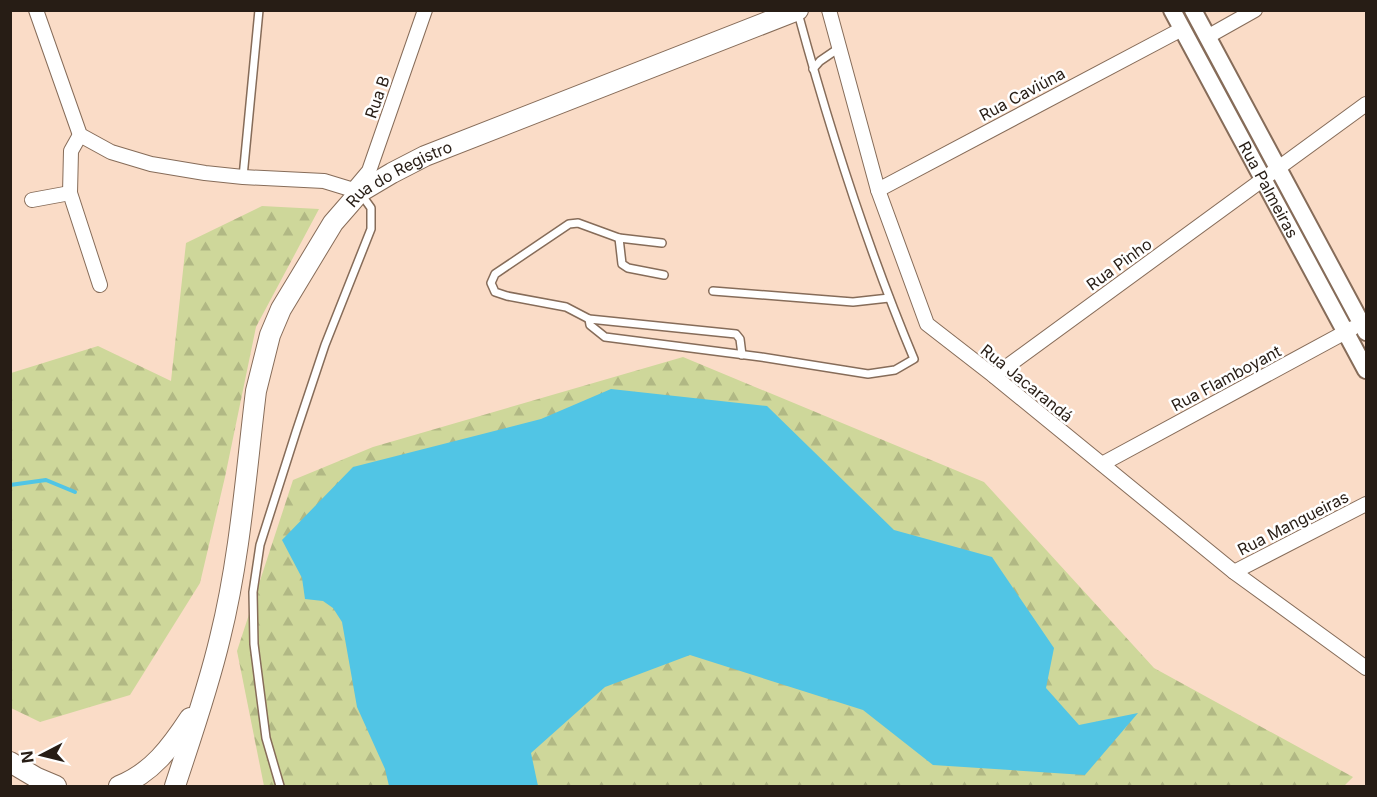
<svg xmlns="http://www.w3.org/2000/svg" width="1377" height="797" font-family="Inter,sans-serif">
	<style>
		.forest { fill: url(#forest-firs) }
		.water { fill: #51c5e5 }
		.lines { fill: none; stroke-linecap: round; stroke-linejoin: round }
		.stream { stroke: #51c5e5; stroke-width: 4 }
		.service-casing { stroke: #866c59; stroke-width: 10 }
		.minor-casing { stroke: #866c59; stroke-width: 16 }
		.tertiary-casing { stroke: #866c59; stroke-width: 20 }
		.secondary-casing { stroke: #866c59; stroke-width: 22 }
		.service { stroke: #fff; stroke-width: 7 }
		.minor { stroke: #fff; stroke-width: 14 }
		.tertiary { stroke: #fff; stroke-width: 16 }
		.secondary { stroke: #fff; stroke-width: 20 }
		.labels { text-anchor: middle; stroke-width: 5; stroke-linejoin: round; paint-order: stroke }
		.street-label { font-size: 16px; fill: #271d15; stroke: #fff }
	</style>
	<defs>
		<pattern id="forest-firs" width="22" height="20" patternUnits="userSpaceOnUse" patternTransform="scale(1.5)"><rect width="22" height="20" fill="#ced79a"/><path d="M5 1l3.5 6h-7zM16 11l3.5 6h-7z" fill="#b1b884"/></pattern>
	</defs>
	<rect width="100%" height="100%" fill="#fadcc7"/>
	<g class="forest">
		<path d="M 262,206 L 319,209 L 256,327 L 225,477 L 200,583 L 130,695 L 40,722 L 11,708 L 11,373 L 98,346 L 171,381 L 186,243 Z"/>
		<path d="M 683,357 L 984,482 L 1154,668 L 1353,777 L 1344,786 L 264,786 L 237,651 L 293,480 L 373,447 Z"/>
	</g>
	<path class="water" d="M 611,389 L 767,406 L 894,530 L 992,557 L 1054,648 L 1046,688 L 1079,725 L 1138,713 L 1085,775 L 933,765 L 863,710 L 690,655 L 605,687 L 531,753 L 538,786 L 389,786 L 385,769 L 357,707 L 342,622 L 333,608 L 323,601 L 305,599 L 302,578 L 282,540 L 353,467 L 541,419 Z"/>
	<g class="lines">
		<path class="stream" d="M 10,485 L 46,480 L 75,492"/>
		<g class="service-casing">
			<g id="service">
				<path d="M 813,69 L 820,61 L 839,48"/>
				<path d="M 243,177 L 259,10"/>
				<path d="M 619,238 L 622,264 L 628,268 L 664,275"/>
				<path d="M 662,243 L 619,238 L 578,223 L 569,224 L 495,274 L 491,283 L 495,292 L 507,296 L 566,307 L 589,319 L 736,334 L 740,339 L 742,355"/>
				<path d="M 713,291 L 853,302 L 889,298"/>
				<path d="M 589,319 L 590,325 L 605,337 L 761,357 L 868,374 L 895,370 L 914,359 C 867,247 830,131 798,13"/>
				<path d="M 280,786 L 266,738 L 254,644 L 253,592 L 260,545 L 296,432 L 325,345 L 371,229 L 371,208 L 361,194"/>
			</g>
		</g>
		<g class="minor-casing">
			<g id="minor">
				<path d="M 36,10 L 80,135 L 111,152 L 151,164 L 205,173 L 243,177 L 324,181 L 360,192"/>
				<path d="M 829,10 L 878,190 L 927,324 L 994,376 L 1234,572 L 1366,668"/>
				<path d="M 1207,37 L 1255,10"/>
				<path d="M 80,135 L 71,151 L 70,193 L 100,285"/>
				<path d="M 353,190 L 369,171 L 425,10"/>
				<path d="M 878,190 L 1182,29"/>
				<path d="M 32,200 L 70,193"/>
				<path d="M 994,376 L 1366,104"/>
				<path d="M 1102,464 L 1353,328"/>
				<path d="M 1234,572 L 1366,504"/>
			</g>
		</g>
		<g class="tertiary-casing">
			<g id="tertiary">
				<path id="s1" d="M 1172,10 L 1366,370"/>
				<path d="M 1193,10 L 1366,332"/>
			</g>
		</g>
		<g class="secondary-casing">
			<g id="secondary">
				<path d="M 10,762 L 37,778 L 56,786"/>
				<path d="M 119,786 C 152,773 171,747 190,718"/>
				<path id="s2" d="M 175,786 C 191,737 208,689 220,638 C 240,558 246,473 256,391 L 270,335 L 281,309 L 333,223 L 360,192 L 392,173 L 425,156 L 798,10"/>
			</g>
		</g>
		<use href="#service" class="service"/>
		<use href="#minor" class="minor"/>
		<use href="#tertiary" class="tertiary"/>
		<use href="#secondary" class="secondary"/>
	</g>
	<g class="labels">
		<g class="street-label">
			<text transform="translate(1022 94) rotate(-28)" y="6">Rua Caviúna</text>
			<text transform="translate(377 97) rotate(-71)" y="6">Rua B</text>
			<text dy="6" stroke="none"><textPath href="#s2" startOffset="675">Rua do Registro</textPath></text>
			<text dy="6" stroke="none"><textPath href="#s1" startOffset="204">Rua Palmeiras</textPath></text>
			<text transform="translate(1119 264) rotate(-36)" y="6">Rua Pinho</text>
			<text transform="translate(1226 378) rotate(-28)" y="6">Rua Flamboyant</text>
			<text transform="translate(1027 383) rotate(39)" y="6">Rua Jacarandá</text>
			<text transform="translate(1293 523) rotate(-27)" y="6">Rua Mangueiras</text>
		</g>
	</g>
	<rect width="1377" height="797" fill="none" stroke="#271d15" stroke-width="24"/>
	<g transform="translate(42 755) rotate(263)" stroke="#ffffff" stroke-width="4.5" paint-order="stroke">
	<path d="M0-4.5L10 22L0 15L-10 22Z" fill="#271d15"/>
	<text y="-9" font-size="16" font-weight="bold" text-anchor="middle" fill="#271d15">N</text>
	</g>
</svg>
